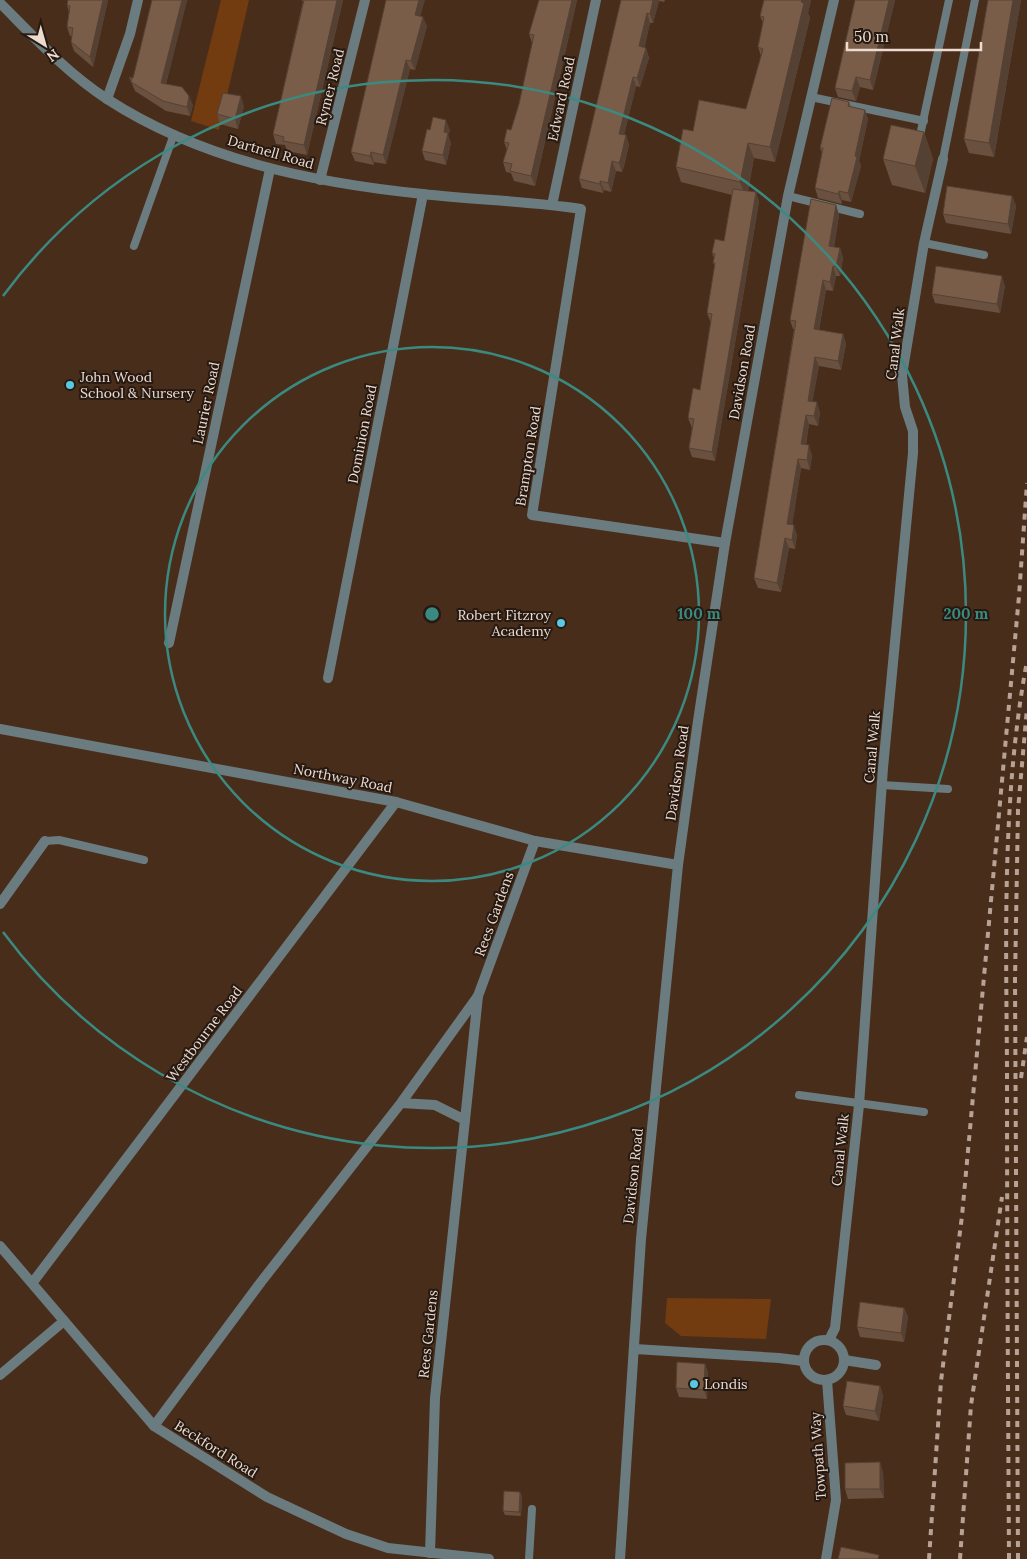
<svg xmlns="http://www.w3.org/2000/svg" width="1027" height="1559" font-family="Lora,serif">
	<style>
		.green { fill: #723c10 }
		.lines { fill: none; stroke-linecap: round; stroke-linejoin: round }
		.service { stroke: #6a7c80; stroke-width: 8 }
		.minor { stroke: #6a7c80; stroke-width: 10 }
		.tertiary { stroke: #6a7c80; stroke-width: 10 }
		.rail { stroke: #b7a295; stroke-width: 4; stroke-dasharray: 6 6; stroke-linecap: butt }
		.wall { fill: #69503f }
		.shaded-wall { fill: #554133 }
		.building { fill: #7a5d49; stroke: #554133 }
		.ring { fill: none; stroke: #3b8a82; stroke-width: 2.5 }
		.poi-dot { fill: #58c9e3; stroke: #251911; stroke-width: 2 }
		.labels { text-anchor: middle; stroke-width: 4; stroke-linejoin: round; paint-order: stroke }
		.street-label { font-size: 14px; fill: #eddbd0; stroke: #251911 }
		.poi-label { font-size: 14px; fill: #eddbd0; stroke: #251911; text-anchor: start }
		.centre { fill: #3b8a82; stroke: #251911; stroke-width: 2.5 }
		.ring-label { font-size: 15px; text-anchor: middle; font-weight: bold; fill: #3b8a82; stroke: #251911; stroke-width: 4; stroke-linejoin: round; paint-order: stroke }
	</style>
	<rect width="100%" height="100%" fill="#482d1b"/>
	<g class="green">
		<path d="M 221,0 L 249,0 L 219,130 L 191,121 Z"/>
		<path d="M 667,1298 L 771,1299 L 766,1339 L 681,1336 L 665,1323 Z"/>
	</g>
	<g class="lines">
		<g class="service">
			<path d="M 811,97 L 924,121"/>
			<path d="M 919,140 L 949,0"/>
			<path d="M 943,159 L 975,0"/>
			<path d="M 788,196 L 860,214"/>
			<path d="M 924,243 L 984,255"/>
			<path d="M 134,246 L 174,134"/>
			<path d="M 882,785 L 948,789"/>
			<path d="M 45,841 L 59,840 L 144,860"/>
			<path d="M 799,1095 L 924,1112"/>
			<path d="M 529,1559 L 532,1509"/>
		</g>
		<g class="minor">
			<path d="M 0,3 C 34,37 67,73 107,99 C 201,160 314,183 423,194 C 476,200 529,201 581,209 L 532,515 L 725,543"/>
			<path d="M 107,99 L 130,34 L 138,0"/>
			<path d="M 320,180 L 365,0"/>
			<path d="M 552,205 L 596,0"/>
			<path d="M 169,643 L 270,169"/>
			<path d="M 328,678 L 423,194"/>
			<path d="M 0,729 L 396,802 L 535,841 L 678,865"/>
			<path d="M 0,904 L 45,841"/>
			<path d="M 478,996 L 535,841"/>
			<path d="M 0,1246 L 154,1426 L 267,1497 L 346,1534 L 388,1548 L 489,1559"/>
			<path d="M 33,1282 L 396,802"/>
			<circle cx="824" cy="1360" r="20"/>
			<path d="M 829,1340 L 835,1328 L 859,1105 L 883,768 L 913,453 L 913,431 L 905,407 L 902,375 L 924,243 L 943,159"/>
			<path d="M 635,1349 L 779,1358 L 803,1361"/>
			<path d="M 844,1360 L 876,1365"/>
			<path d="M 0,1375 L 64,1321"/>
			<path d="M 154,1426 L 261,1282 L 401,1103 L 478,996 L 465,1120 L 435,1105 L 401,1103"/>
			<path d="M 430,1553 L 435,1398 L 465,1120"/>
			<path d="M 826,1559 L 836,1500 L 827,1380"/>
		</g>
		<path class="tertiary" d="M 620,1559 L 641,1239 L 678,865 L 698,721 L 725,543 L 788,196 L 834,0"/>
		<g class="rail">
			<path d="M 1021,1078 L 1027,1037"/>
			<path d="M 929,1559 L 941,1381 L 962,1216 L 1019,596 L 1027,483"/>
			<path d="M 960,1559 L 971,1405 L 1002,1197"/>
			<path d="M 1009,1559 C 1008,1395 1007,1231 1007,1066 C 1006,931 1002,794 1027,661"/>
			<path d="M 1018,1559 L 1015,980 L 1018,810 L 1027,708"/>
		</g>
	</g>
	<g class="wall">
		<path d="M 68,0 L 108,0 L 93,67 L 74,51 L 71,42 L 72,36 L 70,36 L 67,27 L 69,12 L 67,5 Z"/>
		<path d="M 152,0 L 187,0 L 166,84 L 193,105 L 190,116 L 166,111 L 135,91 L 129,77 L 133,78 L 137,62 Z"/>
		<path d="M 301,0 L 343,0 L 307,155 L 287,151 L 285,145 L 276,144 L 273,134 L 303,1 Z"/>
		<path d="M 539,0 L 577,0 L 535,186 L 514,181 L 511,173 L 506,172 L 503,162 L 507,150 L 504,142 L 511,130 L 519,104 L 532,43 L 529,34 Z"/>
		<path d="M 621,0 L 665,0 L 664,2 L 659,1 L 653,23 L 650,23 L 644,48 L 646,48 L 649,58 L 640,87 L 636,86 L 624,135 L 626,135 L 629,145 L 624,166 L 622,172 L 616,171 L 611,192 L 604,190 L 603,193 L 582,188 L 579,179 Z"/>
		<path d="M 764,0 L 811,0 L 808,13 L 810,18 L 775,162 L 754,158 L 748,191 L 756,192 L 759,202 L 715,461 L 692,457 L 689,448 L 692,428 L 688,418 L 700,390 L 711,323 L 707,313 L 715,266 L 713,263 L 714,258 L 712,253 L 724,241 L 732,195 L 681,182 L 676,167 L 693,131 L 746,109 L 761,56 L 758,47 L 763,23 L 760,16 Z"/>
		<path d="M 855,0 L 895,0 L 873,90 L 860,87 L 856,101 L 838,97 L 835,88 Z"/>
		<path d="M 988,0 L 1021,0 L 994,157 L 969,153 L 964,139 Z"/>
		<path d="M 421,16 L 427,26 L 415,70 L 410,69 L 386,164 L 374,162 L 374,165 L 355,161 L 351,152 Z"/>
		<path d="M 849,102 L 851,107 L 865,110 L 868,119 L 859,161 L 861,166 L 851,202 L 842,200 L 842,204 L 818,198 L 815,188 L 822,153 L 820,148 Z"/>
		<path d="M 244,106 L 238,129 L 220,124 L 217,114 Z"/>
		<path d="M 430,130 L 450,130 L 448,135 L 451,143 L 446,165 L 425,160 L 422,151 Z"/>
		<path d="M 924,132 L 933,159 L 925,193 L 892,185 L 883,159 Z"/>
		<path d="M 1012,196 L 1016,206 L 1011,234 L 946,223 L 943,214 Z"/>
		<path d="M 836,205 L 839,215 L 834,247 L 840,248 L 843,258 L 840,276 L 836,276 L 833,291 L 826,290 L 819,330 L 843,334 L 846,344 L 841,370 L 819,366 L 812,402 L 820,412 L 818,426 L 809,424 L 806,445 L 812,455 L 810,470 L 801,468 L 792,525 L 797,535 L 795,549 L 789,548 L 781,592 L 758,588 L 754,578 L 794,329 L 793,329 L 790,320 Z"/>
		<path d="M 1005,286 L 1000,313 L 935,303 L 932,294 Z"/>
		<path d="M 904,1308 L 908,1317 L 904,1342 L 860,1337 L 857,1327 Z"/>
		<path d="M 705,1364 L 708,1373 L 707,1399 L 679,1397 L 676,1388 Z"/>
		<path d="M 880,1386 L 883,1396 L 879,1421 L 846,1415 L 843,1406 Z"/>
		<path d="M 883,1472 L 884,1498 L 848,1499 L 845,1489 Z"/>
		<path d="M 520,1492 L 522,1497 L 521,1516 L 505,1515 L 503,1511 Z"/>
	</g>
	<g class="shaded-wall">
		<path d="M 103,0 L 108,0 L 93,67 L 90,57 Z"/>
		<path d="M 182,0 L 187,0 L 164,92 L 161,83 Z"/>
		<path d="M 337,0 L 343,0 L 307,155 L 304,145 Z"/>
		<path d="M 419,0 L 425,0 L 418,24 L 415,15 Z"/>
		<path d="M 572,0 L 577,0 L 535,186 L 531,176 Z"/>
		<path d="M 653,0 L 659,0 L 659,1 L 653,23 L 650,14 Z"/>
		<path d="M 802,0 L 811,0 L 808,13 L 810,18 L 775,162 L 770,147 Z"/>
		<path d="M 889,0 L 895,0 L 873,90 L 870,80 Z"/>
		<path d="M 1013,0 L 1021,0 L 994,157 L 989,143 Z"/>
		<path d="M 647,13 L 650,23 L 643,56 L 639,46 Z"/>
		<path d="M 423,17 L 427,26 L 415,70 L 411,61 Z"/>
		<path d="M 646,48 L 649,58 L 640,87 L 637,78 Z"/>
		<path d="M 406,60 L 410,69 L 386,164 L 383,155 Z"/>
		<path d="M 633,77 L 636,86 L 622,143 L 619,134 Z"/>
		<path d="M 856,77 L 860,87 L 856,101 L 852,91 Z"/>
		<path d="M 189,96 L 193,105 L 190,116 L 187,107 Z"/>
		<path d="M 241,96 L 244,106 L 238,129 L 235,119 Z"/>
		<path d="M 865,110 L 868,119 L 859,161 L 861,166 L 851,202 L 848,193 L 855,156 Z"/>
		<path d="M 446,120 L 450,130 L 448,135 L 451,143 L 446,165 L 443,155 L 444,132 Z"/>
		<path d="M 924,132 L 933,159 L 925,193 L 915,166 Z"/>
		<path d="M 626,135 L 629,145 L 622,172 L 619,163 Z"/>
		<path d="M 748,143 L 754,158 L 746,198 L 740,182 Z"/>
		<path d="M 371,152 L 374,162 L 374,165 L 370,156 Z"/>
		<path d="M 612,161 L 616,171 L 611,192 L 608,183 Z"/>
		<path d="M 600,181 L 604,190 L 603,193 L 600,184 Z"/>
		<path d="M 839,191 L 842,200 L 842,204 L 838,194 Z"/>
		<path d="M 756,192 L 759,202 L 715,461 L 712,452 Z"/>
		<path d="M 1012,196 L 1016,206 L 1011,234 L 1008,224 Z"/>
		<path d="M 836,205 L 839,215 L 832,256 L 829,246 Z"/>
		<path d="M 840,248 L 843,258 L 840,276 L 836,267 Z"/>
		<path d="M 833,266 L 836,276 L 833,291 L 830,282 Z"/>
		<path d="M 1002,276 L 1005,286 L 1000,313 L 997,304 Z"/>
		<path d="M 823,280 L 826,290 L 817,339 L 814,329 Z"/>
		<path d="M 843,334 L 846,344 L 841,370 L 838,361 Z"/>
		<path d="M 815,357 L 819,366 L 811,410 L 808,401 Z"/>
		<path d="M 817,402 L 820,412 L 818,426 L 814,416 Z"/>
		<path d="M 806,415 L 809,424 L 804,453 L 801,444 Z"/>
		<path d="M 809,445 L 812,455 L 810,470 L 807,460 Z"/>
		<path d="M 798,459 L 801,468 L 791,534 L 787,524 Z"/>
		<path d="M 794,525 L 797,535 L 795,549 L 792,540 Z"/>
		<path d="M 785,538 L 789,548 L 781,592 L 777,583 Z"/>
		<path d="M 904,1308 L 908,1317 L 904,1342 L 901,1333 Z"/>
		<path d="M 705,1364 L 708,1373 L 707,1399 L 704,1390 Z"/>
		<path d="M 880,1386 L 883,1396 L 879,1421 L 875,1411 Z"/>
		<path d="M 880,1462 L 883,1472 L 884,1498 L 880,1489 Z"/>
		<path d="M 520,1492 L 522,1497 L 521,1516 L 519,1512 Z"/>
	</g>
	<g class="building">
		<path d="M 68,0 L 103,0 L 90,57 L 71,42 L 73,28 L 67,27 L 70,6 L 67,5 Z"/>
		<path d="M 152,0 L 182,0 L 161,83 L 182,87 L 189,96 L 187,107 L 163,101 L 131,82 L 132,79 L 129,77 L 133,78 L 137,62 Z"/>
		<path d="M 304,0 L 337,0 L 304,145 L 283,141 L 284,137 L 273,134 Z"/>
		<path d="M 386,0 L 419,0 L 415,15 L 423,17 L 411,61 L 406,60 L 383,155 L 371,152 L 370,156 L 351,152 Z"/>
		<path d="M 539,0 L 572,0 L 531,176 L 510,171 L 512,164 L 503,162 L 509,143 L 504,142 L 507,129 L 511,130 L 519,104 L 534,35 L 529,34 Z"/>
		<path d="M 621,0 L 653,0 L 650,14 L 647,13 L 639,46 L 646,48 L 637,78 L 633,77 L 619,134 L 626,135 L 621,157 L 619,163 L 612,161 L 608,183 L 600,181 L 600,184 L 579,179 Z"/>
		<path d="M 764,0 L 802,0 L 801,2 L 804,3 L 770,147 L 748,143 L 740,182 L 676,167 L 683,129 L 693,131 L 699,100 L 746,109 L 763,49 L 758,47 L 764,17 L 760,16 Z"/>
		<path d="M 855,0 L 889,0 L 870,80 L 856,77 L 852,91 L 835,88 Z"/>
		<path d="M 988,0 L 1013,0 L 989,143 L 964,139 Z"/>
		<path d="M 223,93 L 241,96 L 235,119 L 217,114 Z"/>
		<path d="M 832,98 L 849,102 L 848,106 L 865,110 L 855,156 L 857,157 L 848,193 L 839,191 L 838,194 L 815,188 L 823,148 L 820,148 Z"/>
		<path d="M 433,117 L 446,120 L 444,132 L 448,133 L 443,155 L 422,151 L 427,129 L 430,130 Z"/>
		<path d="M 891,125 L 924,132 L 915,166 L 883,159 Z"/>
		<path d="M 947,186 L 1012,196 L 1008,224 L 943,214 Z"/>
		<path d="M 733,189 L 756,192 L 712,452 L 689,448 L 694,419 L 688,418 L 693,388 L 700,390 L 712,314 L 707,313 L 715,263 L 713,263 L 715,254 L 712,253 L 715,239 L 724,241 Z"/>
		<path d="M 811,199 L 836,205 L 829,246 L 840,248 L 836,267 L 833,266 L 830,282 L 823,280 L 814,329 L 843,334 L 838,361 L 815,357 L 808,401 L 817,402 L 814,416 L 806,415 L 801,444 L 809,445 L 807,460 L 798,459 L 787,524 L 794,525 L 792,540 L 785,538 L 777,583 L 754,578 L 796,321 L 790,320 Z"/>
		<path d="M 936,266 L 1002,276 L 997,304 L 932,294 Z"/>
		<path d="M 860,1302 L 904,1308 L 901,1333 L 857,1327 Z"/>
		<path d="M 677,1362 L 705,1364 L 704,1390 L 676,1388 Z"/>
		<path d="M 847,1381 L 880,1386 L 875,1411 L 843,1406 Z"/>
		<path d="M 880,1462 L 880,1489 L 845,1489 L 845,1463 Z"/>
		<path d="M 504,1491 L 520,1492 L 519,1512 L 503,1511 Z"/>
		<path d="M 841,1547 L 879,1555 L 878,1559 L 838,1559 Z"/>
	</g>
	<g class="ring">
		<circle cx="432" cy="614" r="267"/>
		<path d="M3 296A534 534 0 1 1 3 932"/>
	</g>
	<g class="poi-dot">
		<circle cx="70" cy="385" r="5"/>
		<circle cx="561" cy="623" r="5"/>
		<circle cx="694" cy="1384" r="5"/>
	</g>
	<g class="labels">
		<g class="street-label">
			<text transform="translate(330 87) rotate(-76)" y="5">Rymer Road</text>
			<text transform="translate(561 99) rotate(-78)" y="5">Edward Road</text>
			<text transform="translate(271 152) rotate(16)" y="5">Dartnell Road</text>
			<text transform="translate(895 344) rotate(-83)" y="5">Canal Walk</text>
			<text transform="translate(742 372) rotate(-80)" y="5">Davidson Road</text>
			<text transform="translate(206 403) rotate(-78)" y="5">Laurier Road</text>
			<text transform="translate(362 434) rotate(-79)" y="5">Dominion Road</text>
			<text transform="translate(528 456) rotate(-81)" y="5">Brampton Road</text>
			<text transform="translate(872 747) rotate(-85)" y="5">Canal Walk</text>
			<text transform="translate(677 773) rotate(-82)" y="5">Davidson Road</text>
			<text transform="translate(343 778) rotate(11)" y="5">Northway Road</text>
			<text transform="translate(494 914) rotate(-70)" y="5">Rees Gardens</text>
			<text transform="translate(204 1034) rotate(-53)" y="5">Westbourne Road</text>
			<text transform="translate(840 1150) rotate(-84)" y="5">Canal Walk</text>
			<text transform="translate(633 1176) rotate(-84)" y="5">Davidson Road</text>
			<text transform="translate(428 1334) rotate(-84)" y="5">Rees Gardens</text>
			<text transform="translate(216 1449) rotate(32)" y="5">Beckford Road</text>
			<text transform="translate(818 1456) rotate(-94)" y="5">Towpath Way</text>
		</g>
		<g class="poi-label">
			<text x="80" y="382">John Wood<tspan x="80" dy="16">School &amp; Nursery</tspan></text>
			<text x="551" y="620" text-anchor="end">Robert Fitzroy<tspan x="551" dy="16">Academy</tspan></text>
			<text x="704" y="1389">Londis</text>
		</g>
	</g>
	<circle cx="432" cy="614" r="8" class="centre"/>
	<g class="ring-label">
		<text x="699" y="619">100 m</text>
		<text x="966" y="619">200 m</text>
	</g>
	<g transform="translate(45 45) rotate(143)" stroke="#251911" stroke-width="4" paint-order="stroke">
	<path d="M0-4L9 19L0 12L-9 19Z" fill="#eddbd0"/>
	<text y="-8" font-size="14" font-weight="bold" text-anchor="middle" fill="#eddbd0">N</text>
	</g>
	<path d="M847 42v8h134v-8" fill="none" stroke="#eddbd0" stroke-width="2.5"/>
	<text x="854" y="42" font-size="15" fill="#eddbd0" stroke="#251911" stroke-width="4" paint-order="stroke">50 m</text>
</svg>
